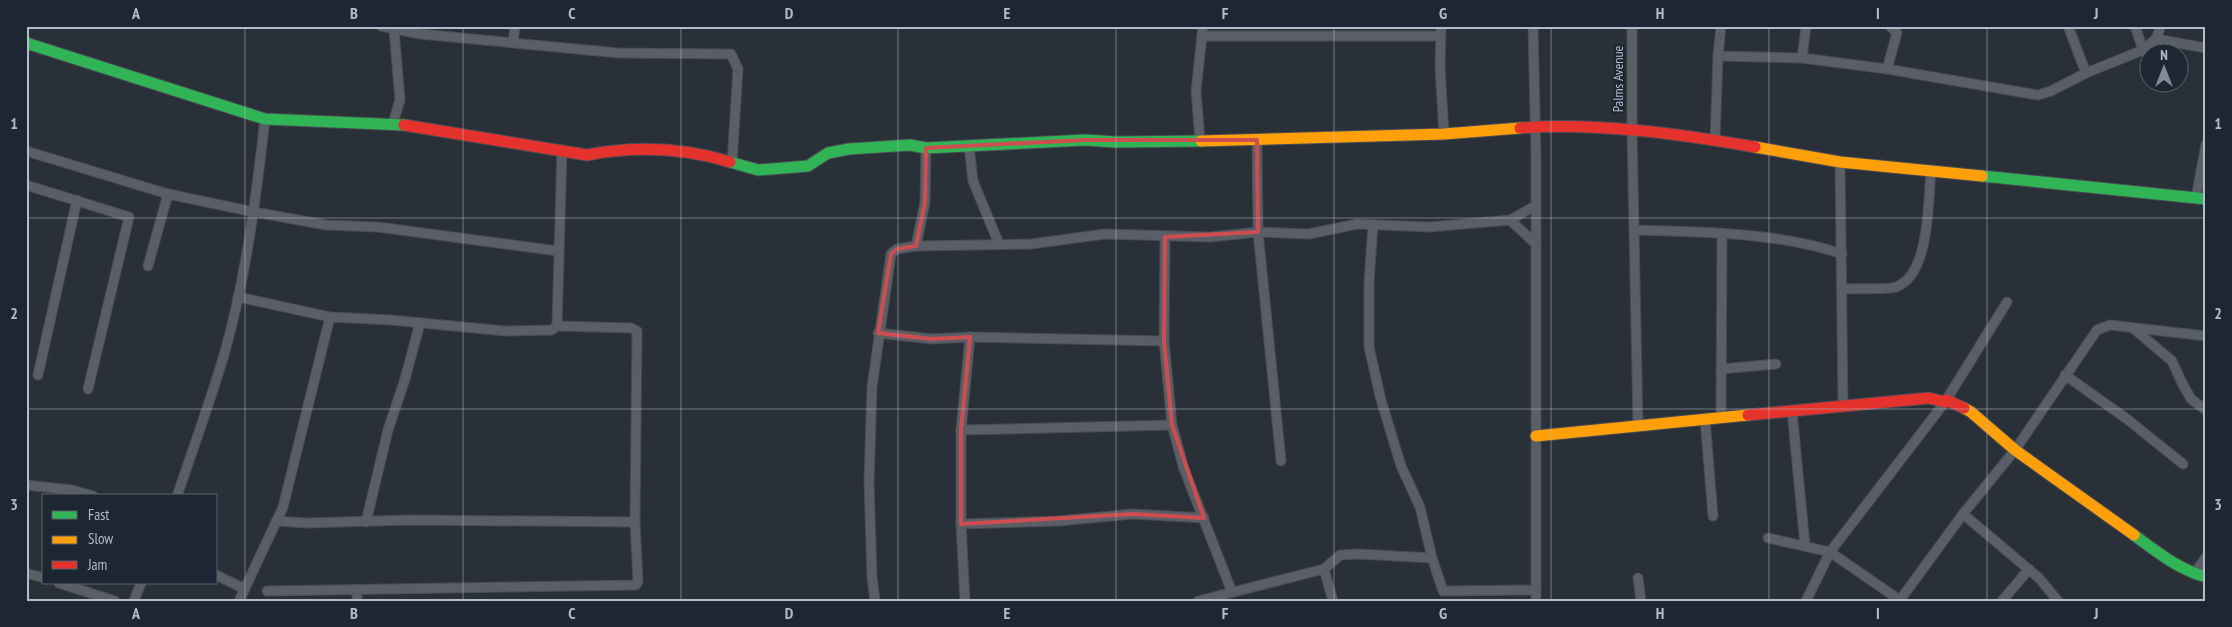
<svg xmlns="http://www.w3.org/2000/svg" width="2232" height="627" font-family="'PT Sans Narrow',sans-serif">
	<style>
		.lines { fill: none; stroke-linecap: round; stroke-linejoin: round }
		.street-casing { stroke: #484c53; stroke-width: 11 }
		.fast-casing { stroke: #484c53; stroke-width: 13 }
		.slow-casing { stroke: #484c53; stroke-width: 13 }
		.jam-casing { stroke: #484c53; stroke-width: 13 }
		.street { stroke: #5a5e66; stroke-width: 9 }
		.fast { stroke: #30b455; stroke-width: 11 }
		.slow { stroke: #ff9f0a; stroke-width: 11 }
		.jam { stroke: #e5322d; stroke-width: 11 }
		.marked { fill: none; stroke: #ce4d50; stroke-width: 4; stroke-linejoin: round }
		.grid { fill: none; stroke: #b4bcc9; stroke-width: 1; stroke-opacity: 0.55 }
		.labels { text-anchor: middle; stroke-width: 4.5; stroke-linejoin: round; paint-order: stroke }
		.street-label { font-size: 14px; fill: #b4bcc9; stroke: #1d2633 }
		.neatline { fill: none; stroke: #b4bcc9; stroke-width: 2 }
		.grid-label { font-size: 16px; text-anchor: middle; font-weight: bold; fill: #b4bcc9 }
	</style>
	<rect width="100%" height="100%" fill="#2a3038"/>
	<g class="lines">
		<g class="street-casing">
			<g id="street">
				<path d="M 381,26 L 420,34 L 619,53 L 731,54 L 738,69 L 732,163"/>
				<path d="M 1441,26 L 1440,68 L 1444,134"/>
				<path d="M 1533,26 L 1536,156 L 1536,601"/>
				<path d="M 1632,26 L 1632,131 L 1638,426"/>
				<path d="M 2068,26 L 2086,73"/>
				<path d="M 2135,26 L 2143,50"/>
				<path d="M 1202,36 L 1441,36"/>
				<path d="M 2156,39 L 2206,48"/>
				<path d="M 513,42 L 515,26"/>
				<path d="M 1718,56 L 1802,58 L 1887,69 L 2038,95 L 2051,91 L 2086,73 L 2143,50 L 2156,39 L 2161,26"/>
				<path d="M 1802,58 L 1806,26"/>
				<path d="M 1887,69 L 1897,33 L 1890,26"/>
				<path d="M 393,123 L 400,100 L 394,29"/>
				<path d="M 1200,140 L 1196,91 L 1203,26"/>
				<path d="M 1715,140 L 1718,56 L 1721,26"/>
				<path d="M 969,146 L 973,181 L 999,244"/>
				<path d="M 26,151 L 168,194 L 254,212 L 326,225 L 378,227 L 558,251"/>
				<path d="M 1840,162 L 1843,407"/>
				<path d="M 26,185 L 129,217 L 88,389"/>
				<path d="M 2196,198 L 2206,144"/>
				<path d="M 1510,220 L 1536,244"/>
				<path d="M 1373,225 L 1369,282 L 1369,347 L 1381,400 L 1401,466 L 1420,507 L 1432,558 L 1443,591 L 1536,590"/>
				<path d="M 1634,230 C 1700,232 1779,232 1842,254"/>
				<path d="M 1165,237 L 1164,341 L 1172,425 L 1184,469 L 1232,592"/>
				<path d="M 916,246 L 925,202 L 926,148"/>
				<path d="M 148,266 L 168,194"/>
				<path d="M 1842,289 C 1854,288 1886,290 1896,287 C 1930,275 1928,201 1931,171"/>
				<path d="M 238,297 L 330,317 L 391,320 L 505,331 L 552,330 L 557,326 L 562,150"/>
				<path d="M 2133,328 L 2172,361 L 2182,383 L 2191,399 L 2206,410"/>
				<path d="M 878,333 L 932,339 L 970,337 L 1164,341"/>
				<path d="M 1721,369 L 1776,364"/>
				<path d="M 38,375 L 77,200"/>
				<path d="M 2065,375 L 2127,419 L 2183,464"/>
				<path d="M 1792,411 L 1805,545"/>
				<path d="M 1721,418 L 1722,234"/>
				<path d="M 1705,419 L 1713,516"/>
				<path d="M 961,430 L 1172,425"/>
				<path d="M 1281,461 L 1258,232 L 1309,234 L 1357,224 L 1429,227 L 1510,220 L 1535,206"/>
				<path d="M 26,485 L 72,490 L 93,496"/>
				<path d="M 177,496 C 193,449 210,402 224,355 C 246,278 256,198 265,119"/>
				<path d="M 1963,514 L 2039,578 L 2058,601"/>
				<path d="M 276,521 L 307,523 L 410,520 L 635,522"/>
				<path d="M 366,522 L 388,430 L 405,379 L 420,323"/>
				<path d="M 961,524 L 1058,521 L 1133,514 L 1204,518"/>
				<path d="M 1768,538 L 1830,552 L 1901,601"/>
				<path d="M 1324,569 L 1333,601"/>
				<path d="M 26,573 L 44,578"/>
				<path d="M 2194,574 L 2206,557"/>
				<path d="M 216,575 L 245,589"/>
				<path d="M 1638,578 L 1641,601"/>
				<path d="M 59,583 L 115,601"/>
				<path d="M 357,589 L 357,601"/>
				<path d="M 267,591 L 636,585 L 638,581 L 635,522 L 637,331 L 631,328 L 557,326"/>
				<path d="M 1900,600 L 1963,514 L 2015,450 L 2097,330 L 2110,325 L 2206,336"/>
				<path d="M 134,601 L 141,583"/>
				<path d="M 239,601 L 283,507 L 330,317"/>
				<path d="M 875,601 L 872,577 L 869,481 L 872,387 L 891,254 L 897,249 L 916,246 L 1031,244 L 1105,234 L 1210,237 L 1258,232 L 1257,140"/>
				<path d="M 965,601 L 961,524 L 961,430 L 970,337"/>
				<path d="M 1198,601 L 1324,569 L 1340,555 L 1359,554 L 1432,558"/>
				<path d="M 1806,601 L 1830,552 L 1945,402 L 2007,302"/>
				<path d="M 2002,601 L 2029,569"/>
			</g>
		</g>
		<g class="fast-casing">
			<g id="fast">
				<path d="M 26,43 L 265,119 L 404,125"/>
				<path d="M 730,162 L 758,170 L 808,166 L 828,153 L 849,149 L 910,145 L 926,148 L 1085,140 L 1116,142 L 1201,141"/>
				<path d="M 1982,176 L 2206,199"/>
				<path d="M 2134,535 C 2157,552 2178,569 2206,577"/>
			</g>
		</g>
		<g class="slow-casing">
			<g id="slow">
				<path d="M 1201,141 L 1444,134 L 1520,128"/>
				<path d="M 1755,147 L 1840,162 L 1982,176"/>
				<path d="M 1964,408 L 1971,412 L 2015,450 L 2134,535"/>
				<path d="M 1536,436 L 1748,415"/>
			</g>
		</g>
		<g class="jam-casing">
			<g id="jam">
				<path d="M 404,125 L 587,155 C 634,146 684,148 730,162"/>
				<path d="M 1520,128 C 1596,122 1680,134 1755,147"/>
				<path d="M 1748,415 L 1929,398 L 1945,402 L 1946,400 L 1964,408"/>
			</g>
		</g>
		<use href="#street" class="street"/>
		<use href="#fast" class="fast"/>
		<use href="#slow" class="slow"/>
		<use href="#jam" class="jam"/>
	</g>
	<path class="marked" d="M 1085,140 L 1257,140 L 1258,232 L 1165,237 L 1164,341 L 1172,425 L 1204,518 L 1133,514 L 961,524 L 961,430 L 970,337 L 932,339 L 878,333 L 891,254 L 897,249 L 916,246 L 925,202 L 926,148 Z"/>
	<path class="grid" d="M 245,26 L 245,601M 463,26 L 463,601M 681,26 L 681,601M 898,26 L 898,601M 1116,26 L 1116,601M 1334,26 L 1334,601M 1551,26 L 1551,601M 1769,26 L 1769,601M 1987,26 L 1987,601M 26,218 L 2206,218M 26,409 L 2206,409"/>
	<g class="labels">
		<g class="street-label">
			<text transform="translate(1618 79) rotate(-90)" y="5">Palms Avenue</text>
		</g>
	</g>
	<rect width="2232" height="627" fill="none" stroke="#1d2633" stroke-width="55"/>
	<rect x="42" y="494" width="175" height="90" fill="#1d2633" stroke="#59626f"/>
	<rect x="52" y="511" width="25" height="8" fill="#30b455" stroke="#59626f"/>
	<text x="88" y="520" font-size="15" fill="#b4bcc9">Fast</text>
	<rect x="52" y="536" width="25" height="8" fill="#ff9f0a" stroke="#59626f"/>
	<text x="88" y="544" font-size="15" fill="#b4bcc9">Slow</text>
	<rect x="52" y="561" width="25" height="8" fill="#e5322d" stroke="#59626f"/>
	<text x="88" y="570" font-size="15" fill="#b4bcc9">Jam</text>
	<g transform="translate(2164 68)"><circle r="24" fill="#1d2633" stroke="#59626f"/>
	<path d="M0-4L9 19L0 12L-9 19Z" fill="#848b96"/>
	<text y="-8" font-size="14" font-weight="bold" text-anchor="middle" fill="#b4bcc9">N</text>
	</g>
	<rect x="28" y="28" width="2176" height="572" class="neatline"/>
	<g class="grid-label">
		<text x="136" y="19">A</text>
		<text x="354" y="19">B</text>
		<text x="572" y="19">C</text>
		<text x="789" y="19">D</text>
		<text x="1007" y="19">E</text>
		<text x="1225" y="19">F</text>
		<text x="1443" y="19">G</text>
		<text x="1660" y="19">H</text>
		<text x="1878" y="19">I</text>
		<text x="2096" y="19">J</text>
		<text x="14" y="129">1</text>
		<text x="2218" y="129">1</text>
		<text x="14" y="319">2</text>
		<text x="2218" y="319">2</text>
		<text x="14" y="510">3</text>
		<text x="2218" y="510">3</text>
		<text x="136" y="619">A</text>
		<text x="354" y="619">B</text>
		<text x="572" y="619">C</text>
		<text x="789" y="619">D</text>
		<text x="1007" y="619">E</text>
		<text x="1225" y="619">F</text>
		<text x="1443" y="619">G</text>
		<text x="1660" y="619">H</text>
		<text x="1878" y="619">I</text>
		<text x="2096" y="619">J</text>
	</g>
</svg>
